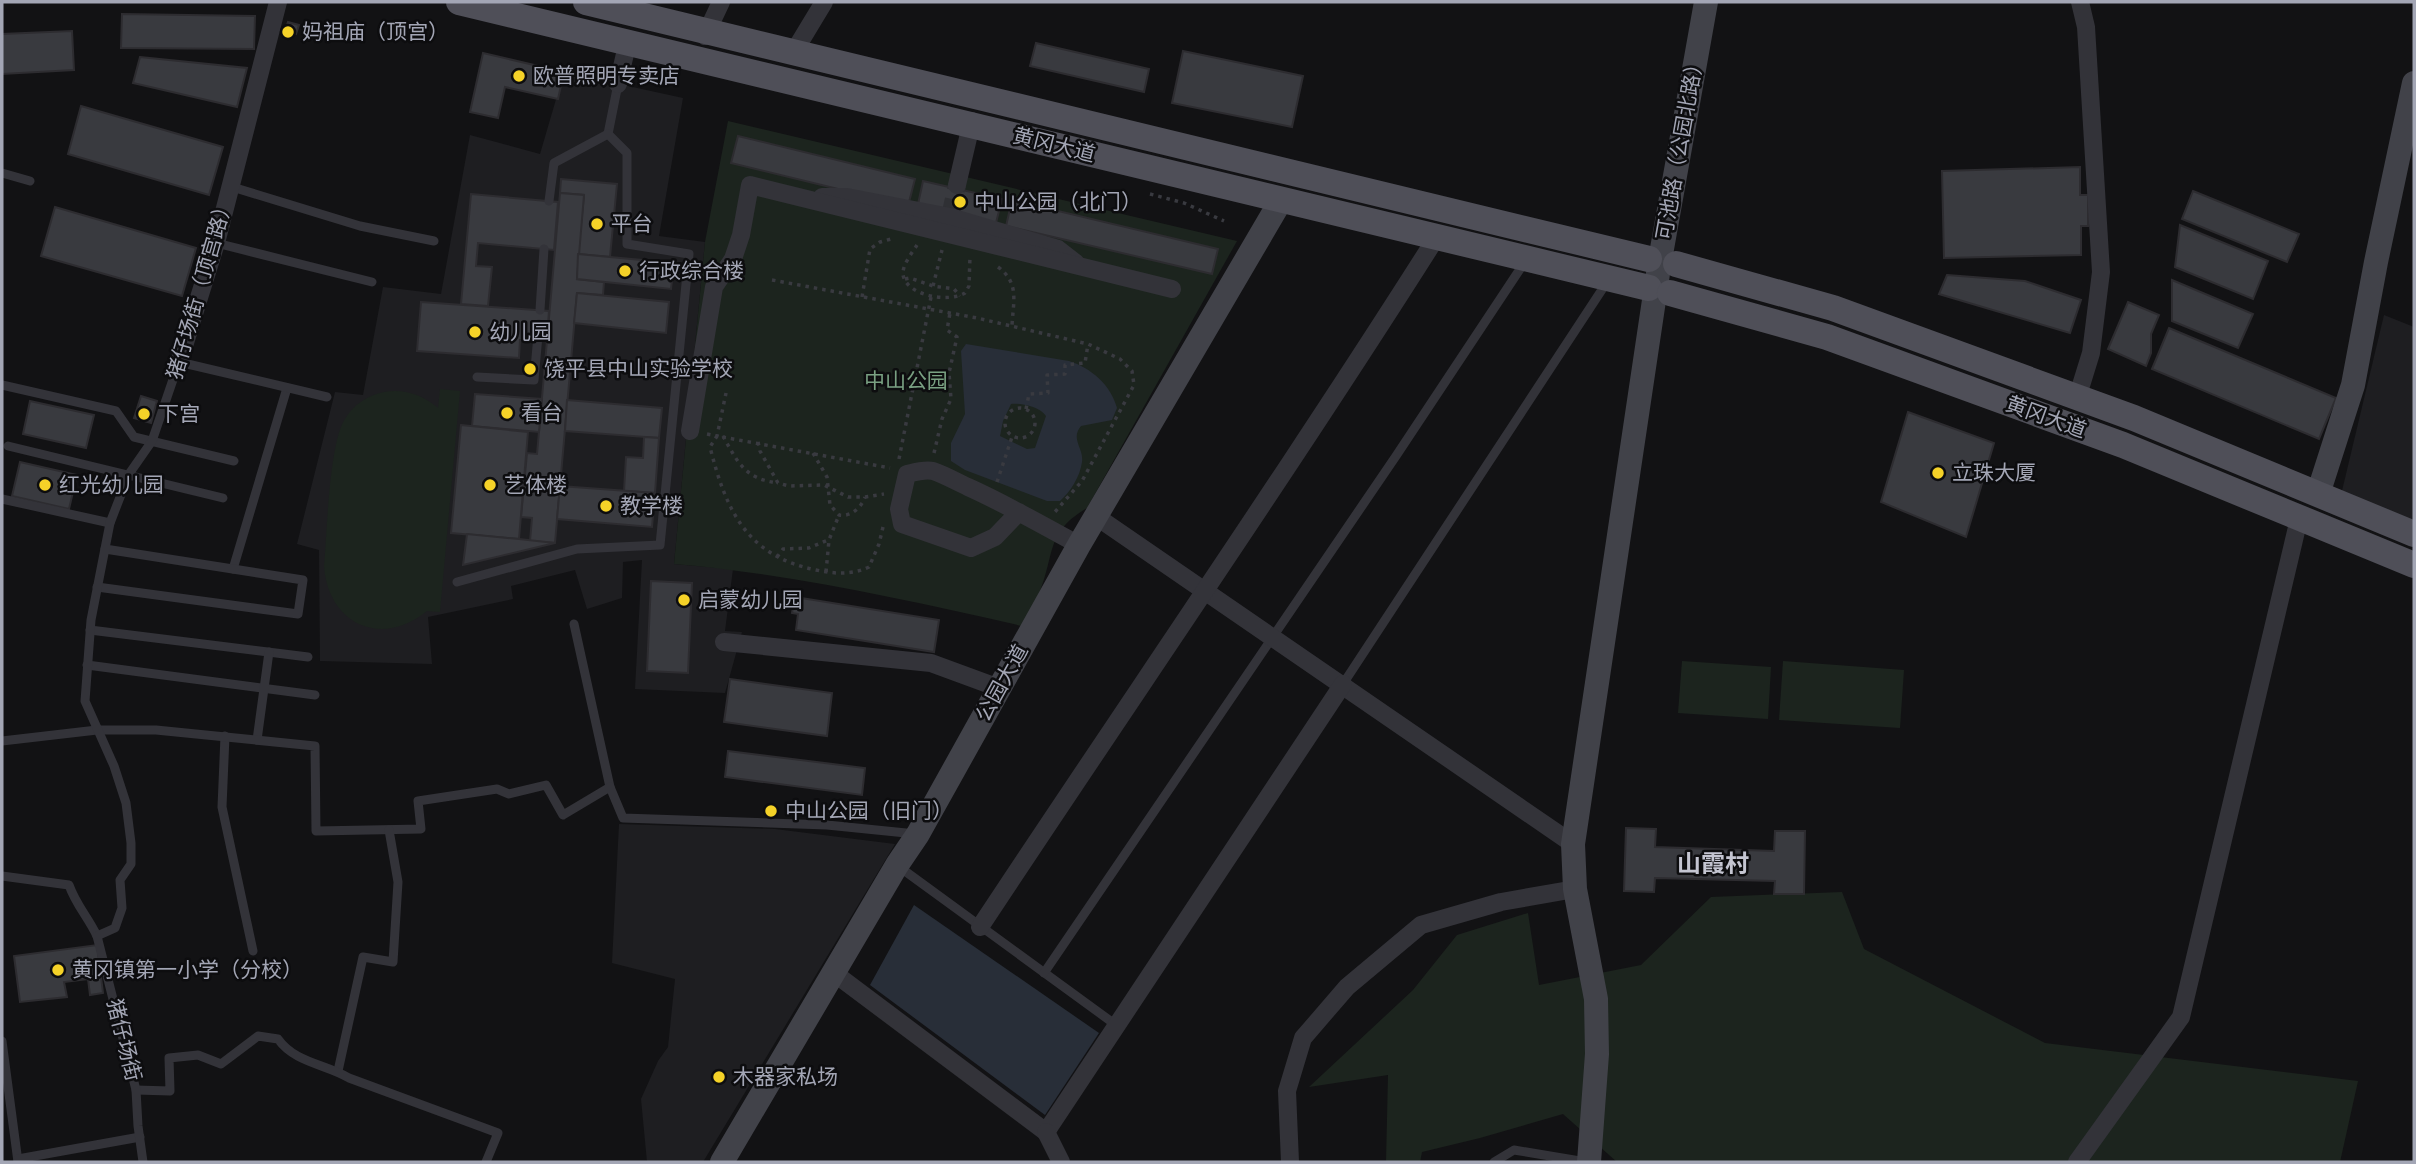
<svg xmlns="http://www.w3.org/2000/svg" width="2416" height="1164" font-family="Barlow,'Noto Sans SC',sans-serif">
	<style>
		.built { fill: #1e1e21 }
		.green { fill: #1c241e }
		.water { fill: #282e38; fill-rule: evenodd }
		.building { fill: #393a3f; stroke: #2d2c30; stroke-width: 2 }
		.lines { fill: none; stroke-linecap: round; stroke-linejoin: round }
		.street-tunnel { stroke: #2f3034; stroke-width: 18; stroke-dasharray: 18 9; stroke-linecap: butt }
		.path { stroke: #393a40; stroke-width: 3.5; stroke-dasharray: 3.5 5; stroke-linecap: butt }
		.lane { stroke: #333339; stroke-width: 9 }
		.street { stroke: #333339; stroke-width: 18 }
		.secondary { stroke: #414249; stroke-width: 24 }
		.primary { stroke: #4f4f58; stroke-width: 26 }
		.poi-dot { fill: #f5d228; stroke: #0d0d0f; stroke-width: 2.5 }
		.labels { text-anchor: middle; stroke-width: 5; stroke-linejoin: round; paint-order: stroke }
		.poi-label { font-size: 21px; fill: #a3a6b5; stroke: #0d0d0f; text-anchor: start }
		.street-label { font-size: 21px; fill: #a3a6b5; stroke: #0d0d0f }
		.park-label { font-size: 21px; fill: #79a082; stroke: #0d0d0f }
		.quarter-label { font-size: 24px; font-weight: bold; fill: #c4c5d1; stroke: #0d0d0f }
	</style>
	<rect width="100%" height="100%" fill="#121214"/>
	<g class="built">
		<path d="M 564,72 L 683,98 L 659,236 L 705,242 L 674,564 L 733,569 L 725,631 L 742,632 L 725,693 L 635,689 L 642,560 L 623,562 L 622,598 L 587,609 L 575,570 L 511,586 L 513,599 L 428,617 L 432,664 L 320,661 L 319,550 L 297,544 L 335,392 L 363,395 L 383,287 L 441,294 L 470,135 L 540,154 Z"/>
		<path d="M 2384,315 L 2414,327 L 2414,524 L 2341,495 Z"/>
		<path d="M 619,824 L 775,829 L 895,844 L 703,1162 L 647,1162 L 641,1099 L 658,1061 L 668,1047 L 675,979 L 612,963 Z"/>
	</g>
	<g class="green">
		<path d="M 728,121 L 1237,241 L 1087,508 C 1046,532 1055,553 1040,591 C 1035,603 1028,614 1022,626 C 907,600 791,574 674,564 L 705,242 Z"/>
		<path d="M 440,389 L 460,391 L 440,612 L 427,611 C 382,648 329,625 324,567 C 327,534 329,443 345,419 C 353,405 368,395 384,392 C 404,388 423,395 438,408 Z"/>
		<path d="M 1682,661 L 1771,667 L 1768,719 L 1678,713 Z"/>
		<path d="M 1783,661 L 1904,670 L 1900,728 L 1779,720 Z"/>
		<path d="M 1842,892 L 1864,949 L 2045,1043 L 2358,1081 L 2340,1162 L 1617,1162 L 1563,1114 L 1480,1138 L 1422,1152 L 1420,1162 L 1386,1162 L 1388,1075 L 1309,1087 L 1413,990 L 1457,935 L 1528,913 L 1539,985 L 1641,965 L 1711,897 Z"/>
	</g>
	<g class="water">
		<path d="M 966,344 L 1069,361 C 1091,368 1111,385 1117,408 L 1112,420 L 1081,426 C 1070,439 1084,448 1082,462 C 1080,477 1070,492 1060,501 L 1047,501 L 965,470 L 951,461 L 951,443 L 965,414 L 961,351 ZM 1011,404 C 1022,403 1040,407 1046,416 L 1035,448 L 1027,449 L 1000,436 L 1003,421 Z"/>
		<path d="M 914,905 L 1099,1033 L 1045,1115 L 870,985 Z"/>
	</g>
	<g class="building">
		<path d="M 122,14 L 255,16 L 254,49 L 121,48 Z"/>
		<path d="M 288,22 L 299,25 L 296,34 L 285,31 Z"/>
		<path d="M 72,31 L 74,70 L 2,74 L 2,34 Z"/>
		<path d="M 1036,43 L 1149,69 L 1144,92 L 1030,66 Z"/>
		<path d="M 1183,51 L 1303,76 L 1292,127 L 1172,103 Z"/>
		<path d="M 483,53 L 564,72 L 558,99 L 505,87 L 498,118 L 470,112 Z"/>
		<path d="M 140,57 L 247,68 L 237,107 L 133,83 Z"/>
		<path d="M 81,106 L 223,147 L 209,195 L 68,154 Z"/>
		<path d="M 738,136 L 915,179 L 908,206 L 731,163 Z"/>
		<path d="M 2080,167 L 2080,195 L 2088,195 L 2088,226 L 2081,226 L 2081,255 L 1944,258 L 1942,171 Z"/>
		<path d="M 561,179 L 617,184 L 610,257 L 578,254 L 584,195 L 560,193 Z"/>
		<path d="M 923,181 L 1002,199 L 996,223 L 918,204 Z"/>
		<path d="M 2193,191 L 2299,234 L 2287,262 L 2182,219 Z"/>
		<path d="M 560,193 L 584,195 L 577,279 L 604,282 L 603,295 L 577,293 L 555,543 L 530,541 L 532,518 L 521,517 L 527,453 L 537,454 Z"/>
		<path d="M 471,194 L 558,202 L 554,250 L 478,243 L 476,266 L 492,267 L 488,306 L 461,304 Z"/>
		<path d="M 1012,200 L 1218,249 L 1212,274 L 1006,226 Z"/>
		<path d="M 55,207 L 196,248 L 182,296 L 41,256 Z"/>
		<path d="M 2180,225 L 2268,261 L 2253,299 L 2175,267 Z"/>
		<path d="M 578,254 L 674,263 L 671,289 L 577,279 Z"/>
		<path d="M 1947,275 L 2025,281 L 2081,300 L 2070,333 L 1939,294 Z"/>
		<path d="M 2172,280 L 2253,314 L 2238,348 L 2172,321 Z"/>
		<path d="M 577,293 L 669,302 L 666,333 L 574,323 Z"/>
		<path d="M 421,302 L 549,311 L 548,325 L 532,324 L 530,340 L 520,340 L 519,358 L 417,351 Z"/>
		<path d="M 2128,302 L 2159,315 L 2151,334 L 2151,353 L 2146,366 L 2108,349 Z"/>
		<path d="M 2169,328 L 2336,398 L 2319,439 L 2152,369 Z"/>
		<path d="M 475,394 L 542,399 L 539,432 L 472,426 Z"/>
		<path d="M 141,396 L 157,401 L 151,423 L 134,418 Z"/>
		<path d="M 567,400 L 662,408 L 659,438 L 565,431 Z"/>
		<path d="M 30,401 L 94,415 L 86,448 L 23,434 Z"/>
		<path d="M 1908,412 L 1994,443 L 1966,537 L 1881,502 Z"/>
		<path d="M 461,425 L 528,432 L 519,539 L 451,533 Z"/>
		<path d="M 644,437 L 659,438 L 655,493 L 624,491 L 626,457 L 643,458 Z"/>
		<path d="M 20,462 L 77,475 L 69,509 L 12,496 Z"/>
		<path d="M 560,486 L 655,493 L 652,527 L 557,519 Z"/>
		<path d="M 467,534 L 519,539 L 555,543 L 463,565 Z"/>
		<path d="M 651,581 L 692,583 L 688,673 L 647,671 Z"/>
		<path d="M 795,597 L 939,620 L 934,652 L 796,630 L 798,614 L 792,613 Z"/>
		<path d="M 730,679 L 832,693 L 827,736 L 724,722 Z"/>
		<path d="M 728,751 L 865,768 L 862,795 L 725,777 Z"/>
		<path d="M 1626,828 L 1656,829 L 1655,847 L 1774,851 L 1775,831 L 1805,831 L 1804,894 L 1774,894 L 1775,881 L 1655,878 L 1654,892 L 1624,891 Z"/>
		<path d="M 97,945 L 103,993 L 90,995 L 88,979 L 64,982 L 67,997 L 20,1002 L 14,956 Z"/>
	</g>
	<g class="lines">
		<path class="street-tunnel" d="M 950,217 L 957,185"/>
		<g class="path">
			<path d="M 1150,194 L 1184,203 L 1224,221"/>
			<path d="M 917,245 C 912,253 902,265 903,275 C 907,296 949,303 965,293 L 969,286 L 970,256"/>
			<path d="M 998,267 C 1020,283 1013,302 1012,326"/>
			<path d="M 905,279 L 910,278 L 933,286 L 954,289 L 960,296"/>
			<path d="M 772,280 L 977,318 L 1088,344 L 1120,359 L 1132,371 L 1134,385 L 1082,481 L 1054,513"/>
			<path d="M 933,286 L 942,250"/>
			<path d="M 862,297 L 870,249 L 880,242 L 891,239"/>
			<circle cx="1020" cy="423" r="15"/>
			<path d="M 1026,409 L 1029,394 L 1048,393 L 1047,375 L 1065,374 L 1065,365 L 1085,363 L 1088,344"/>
			<path d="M 707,434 L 717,436 L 726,393"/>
			<path d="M 723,436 C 738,463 745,479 778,483"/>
			<path d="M 758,442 L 760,451 L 778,483 L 789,486 L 824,485 L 848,497 L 865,497 L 884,494"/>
			<path d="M 813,453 L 827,477 L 830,505 L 839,515 C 851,517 861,508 865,497"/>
			<path d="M 934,453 L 942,419 L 951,399 L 949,373 L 957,337 L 947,330 L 950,313"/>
			<path d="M 899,459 L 931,297"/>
			<path d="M 997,482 L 1012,437"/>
			<path d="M 883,527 L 879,544 L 869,567 C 852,575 835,574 816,570 C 747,556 726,511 710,447 L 717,436 L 890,468"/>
			<path d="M 777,557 L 783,549 L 809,548 L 828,540"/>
			<path d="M 826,572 L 829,540 L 839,515"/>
		</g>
		<g class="lane">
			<path d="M 608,134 L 618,84"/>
			<path d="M 2,173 L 30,181"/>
			<path d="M 229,186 L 360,226 L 434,241"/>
			<path d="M 216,243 L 372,282"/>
			<path d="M 540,310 L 544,249"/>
			<path d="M 477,377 L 534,380 L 539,324"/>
			<path d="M 2,385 L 116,411 L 134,437 L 234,461"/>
			<path d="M 8,446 L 223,498"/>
			<path d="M 2,499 L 110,523"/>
			<path d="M 233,569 L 287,388"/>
			<path d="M 457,582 L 577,549 L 660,545 L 689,254 L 627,244 L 627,153 L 608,134 L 554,163 L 549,201"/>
			<path d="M 97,587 L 298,614 L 303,580 L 105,549"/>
			<path d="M 574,624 L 610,787"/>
			<path d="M 90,630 L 308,657"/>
			<path d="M 87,665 L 315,695"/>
			<path d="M 1343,684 L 1607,282"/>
			<path d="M 225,736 L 222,807 L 253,951"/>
			<path d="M 257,740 L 269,652"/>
			<path d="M 2,741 L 97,730 L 156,730 L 315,746 L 316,831 L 421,829 L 418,801 L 497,789 L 509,794 L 546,785 L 563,815 L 610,787 L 623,818 L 827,825 L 916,834"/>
			<path d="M 898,866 L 1116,1025"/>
			<path d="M 2,876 L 69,885 C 76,905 88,917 97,936"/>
			<path d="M 1044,973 L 1396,456 L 1524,263"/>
			<path d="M 2,1041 L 18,1162"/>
			<path d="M 338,1071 L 363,957 L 393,962 L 398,882 L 389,830"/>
			<path d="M 136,1090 L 170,1091 L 169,1058 L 198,1055 L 221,1064 L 258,1036 L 278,1039 C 295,1063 326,1064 349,1078 L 498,1133 L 486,1162"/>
			<path d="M 18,1159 L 140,1137"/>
			<path d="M 143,1162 L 138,1126 L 136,1090 L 97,936 L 115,928 L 122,908 L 120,880 L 131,864 L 131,843 L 126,803 L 114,766 L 85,701 L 91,620 L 110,523 L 129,474 L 152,441 L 179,362 L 327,397"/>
			<path d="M 1494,1162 L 1514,1150 L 1586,1162"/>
		</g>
		<g class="street">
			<path d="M 705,36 L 721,2"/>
			<path d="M 792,55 L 824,2"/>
			<path d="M 618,84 L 628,41"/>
			<path d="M 957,185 L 972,121"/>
			<path d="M 822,197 L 847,197 L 950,217 L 1058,249 L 1076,263"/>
			<path d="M 179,362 L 216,243 L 278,2"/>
			<path d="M 2078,395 L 2091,353 L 2101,272 L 2086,27 L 2080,2"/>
			<path d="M 690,431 L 714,287 L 733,259 L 741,235 L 750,185 L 1172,289"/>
			<path d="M 1019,512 L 995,537 L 971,548 L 902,524 L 899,509 L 907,474 C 915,472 925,469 933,471 C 945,475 957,482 968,487 C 1006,504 1042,525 1079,545"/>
			<path d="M 1097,517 L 1573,844"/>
			<path d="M 724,642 L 931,663 L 999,688"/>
			<path d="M 980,927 C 1132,697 1289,470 1436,238"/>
			<path d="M 834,973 L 1046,1132 L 1343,684"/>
			<path d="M 1046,1132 L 1061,1162"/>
			<path d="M 1290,1162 L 1287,1091 L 1303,1038 L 1347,987 L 1421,925 L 1501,902 L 1575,889"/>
			<path d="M 2077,1162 L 2181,1017 L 2298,523"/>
		</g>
		<g class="secondary">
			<path d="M 2318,494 L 2353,385 L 2376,262 L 2414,83"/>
			<path d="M 722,1162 L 897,865 L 918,834 L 1079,545 L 1280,202"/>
			<path d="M 1589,1162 L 1597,1054 L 1596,999 L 1575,889 L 1573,844 L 1660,260 L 1706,2"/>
		</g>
		<g class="primary">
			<path d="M 459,2 L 1649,288"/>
			<path d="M 586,2 L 1649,259"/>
			<path d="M 1676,264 L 1833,308 L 2134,418 L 2414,534"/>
			<path d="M 1670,293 L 1827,337 L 2123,445 L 2414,565"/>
		</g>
	</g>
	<g class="poi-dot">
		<circle cx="288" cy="32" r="7"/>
		<circle cx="519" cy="76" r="7"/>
		<circle cx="960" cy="202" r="7"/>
		<circle cx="597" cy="224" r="7"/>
		<circle cx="625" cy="271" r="7"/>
		<circle cx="475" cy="332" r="7"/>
		<circle cx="530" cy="369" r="7"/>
		<circle cx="507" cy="413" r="7"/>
		<circle cx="144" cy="414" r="7"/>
		<circle cx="1938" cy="473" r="7"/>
		<circle cx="45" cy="485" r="7"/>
		<circle cx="490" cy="485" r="7"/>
		<circle cx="606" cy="506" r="7"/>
		<circle cx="684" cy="600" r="7"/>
		<circle cx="771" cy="811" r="7"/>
		<circle cx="58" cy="970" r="7"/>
		<circle cx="719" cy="1077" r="7"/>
	</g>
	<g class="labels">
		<g class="poi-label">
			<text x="302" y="39">妈祖庙（顶宫）</text>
			<text x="533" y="83">欧普照明专卖店</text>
			<text x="974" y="209">中山公园（北门）</text>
			<text x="611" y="231">平台</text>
			<text x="639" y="278">行政综合楼</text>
			<text x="489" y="339">幼儿园</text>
			<text x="544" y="376">饶平县中山实验学校</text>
			<text x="521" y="420">看台</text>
			<text x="158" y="421">下宫</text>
			<text x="1952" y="480">立珠大厦</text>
			<text x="59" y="492">红光幼儿园</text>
			<text x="504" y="492">艺体楼</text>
			<text x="620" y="513">教学楼</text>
			<text x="698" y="607">启蒙幼儿园</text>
			<text x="785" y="818">中山公园（旧门）</text>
			<text x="72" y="977">黄冈镇第一小学（分校）</text>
			<text x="733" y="1084">木器家私场</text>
		</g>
		<g class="street-label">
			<text transform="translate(1054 145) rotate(14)" y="7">黄冈大道</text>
			<text transform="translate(1680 147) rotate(-80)" y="7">可池路（公园北路）</text>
			<text transform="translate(200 288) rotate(-74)" y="7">猪仔场街（顶宫路）</text>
			<text transform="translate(2046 417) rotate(20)" y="7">黄冈大道</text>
			<text transform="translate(1002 683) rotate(-61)" y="7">公园大道</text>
			<text transform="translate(124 1040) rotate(76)" y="7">猪仔场街</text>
		</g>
		<g class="park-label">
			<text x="906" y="388">中山公园</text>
		</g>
		<g class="quarter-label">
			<text x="1713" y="872">山霞村</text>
		</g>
	</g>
	<rect width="2416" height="1164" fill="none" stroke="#a3a6b5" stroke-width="7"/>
</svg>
